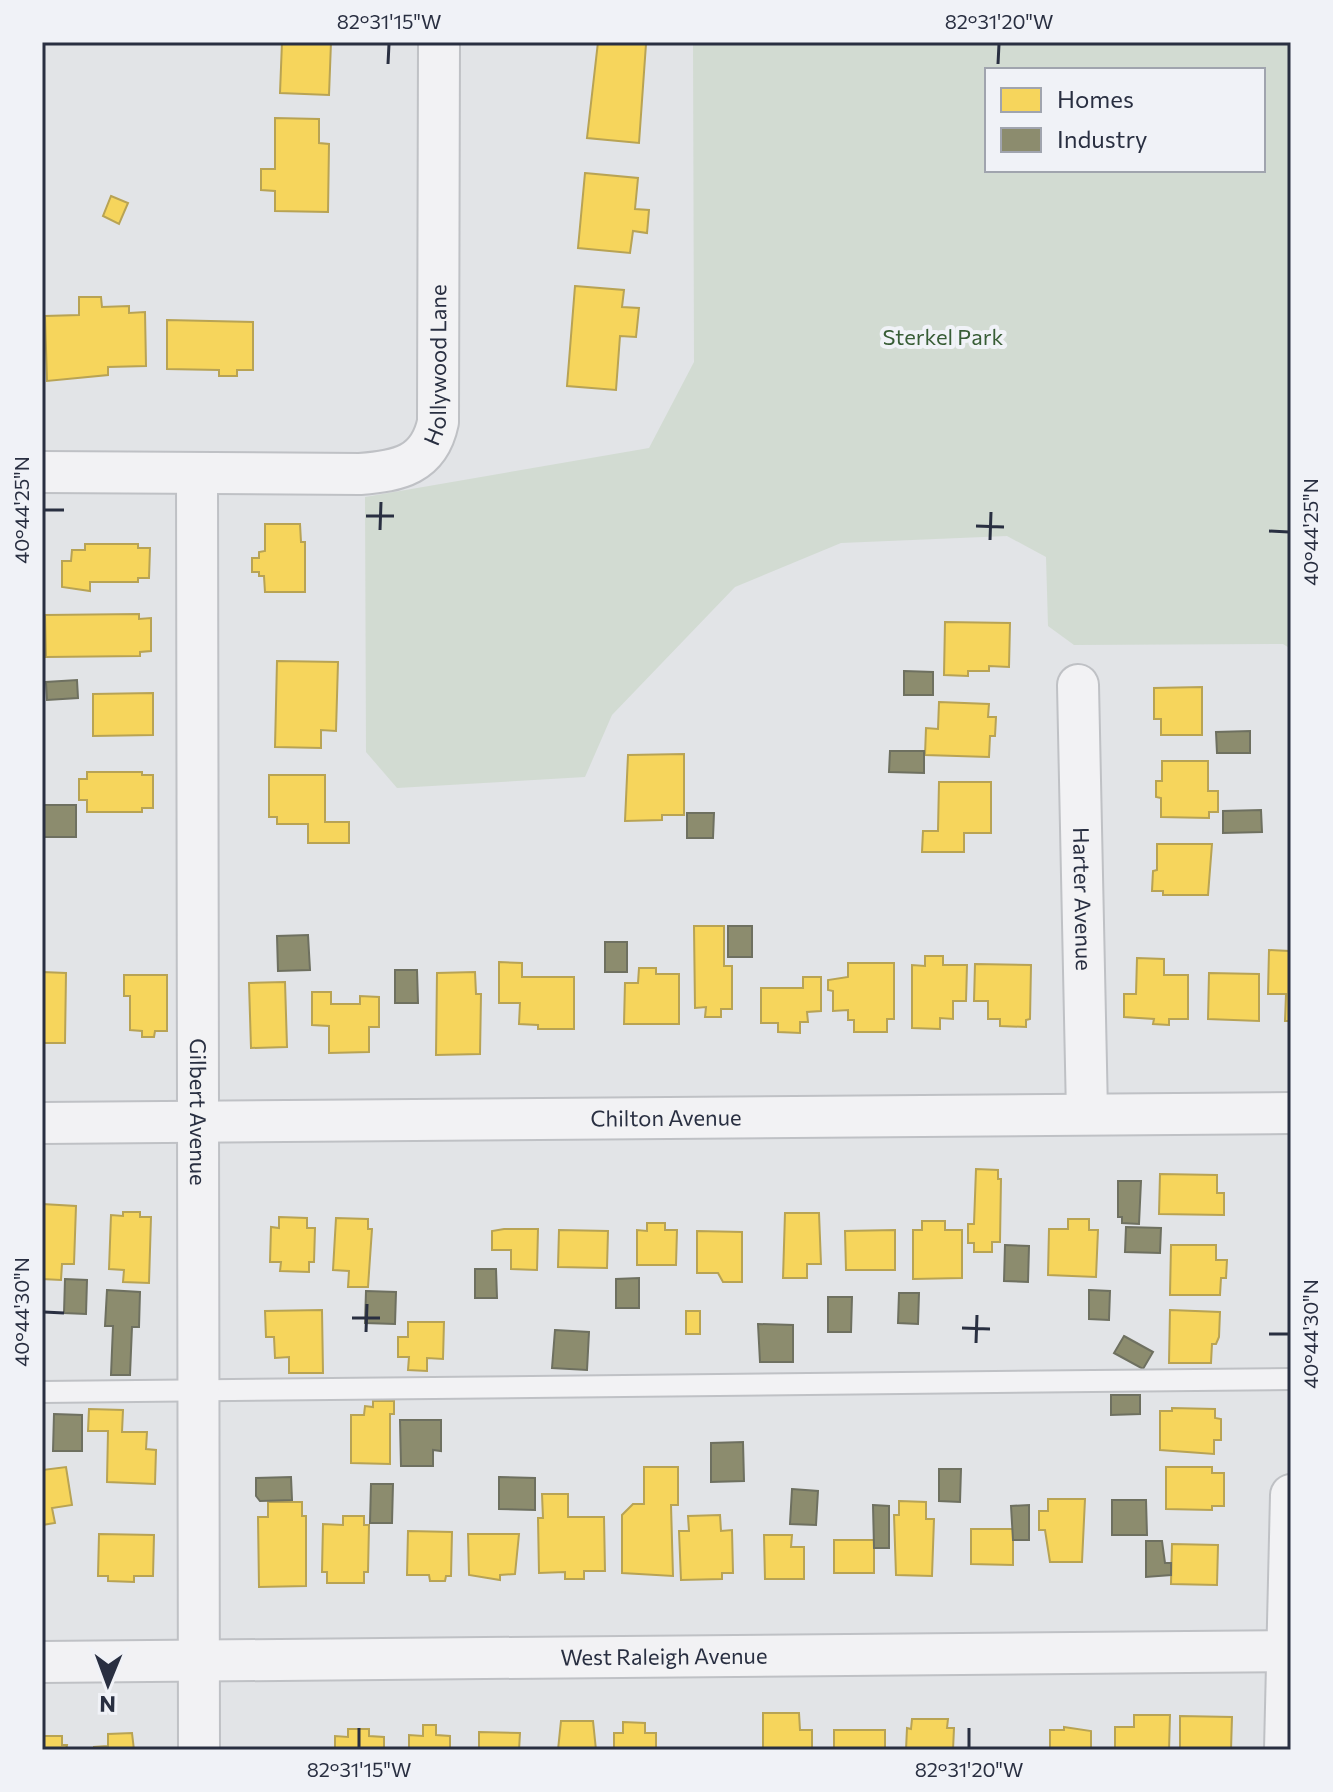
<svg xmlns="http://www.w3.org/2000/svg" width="1333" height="1792" font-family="Commissioner,sans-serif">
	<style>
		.green { fill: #d2dbd2; fill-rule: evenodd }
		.homes { fill: #f6d55c; stroke: #b8a354; stroke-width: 2 }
		.industry { fill: #8c8c6e; stroke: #6e7060; stroke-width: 2 }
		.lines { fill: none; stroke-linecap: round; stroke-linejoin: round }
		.lane-casing { stroke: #bfc1c5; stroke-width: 24 }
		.street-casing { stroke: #bfc1c5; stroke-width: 44 }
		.lane { stroke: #f2f2f4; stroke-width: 20 }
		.street { stroke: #f2f2f4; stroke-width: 40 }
		.ticks { fill: none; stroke: #292f41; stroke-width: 3 }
		.labels { text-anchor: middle; stroke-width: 8; stroke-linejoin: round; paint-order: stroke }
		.park-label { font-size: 22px; fill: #385d36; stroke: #f0f2f7 }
		.street-label { font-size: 22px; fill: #292f41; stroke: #f0f2f7 }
		.neatline { fill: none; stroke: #292f41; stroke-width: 3 }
		.ticks-label { font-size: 20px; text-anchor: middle; fill: #292f41 }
	</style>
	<rect width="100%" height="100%" fill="#e2e4e7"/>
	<path class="green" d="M 693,42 L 1291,42 L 1291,649 L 1283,644 L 1074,645 L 1048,626 L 1046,557 L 1007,536 L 841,543 L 735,587 L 612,715 L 585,777 L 397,788 L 366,752 L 365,497 L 649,448 L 694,362 ZM 987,70 L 1263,70 L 1263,170 L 987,170 Z"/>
	<g class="homes">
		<path d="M 282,42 L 331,42 L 329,95 L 280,93 Z"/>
		<path d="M 598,42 L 646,44 L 639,143 L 587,138 Z"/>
		<path d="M 275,118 L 319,119 L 319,143 L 329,144 L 328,212 L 275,211 L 275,191 L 261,190 L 261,169 L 275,169 Z"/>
		<path d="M 585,173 L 638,178 L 635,209 L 649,210 L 647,233 L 633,231 L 630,253 L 578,248 Z"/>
		<path d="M 111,196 L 128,203 L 119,224 L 103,216 Z"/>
		<path d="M 575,286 L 624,290 L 622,307 L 639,308 L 636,337 L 620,336 L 616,390 L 567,386 Z"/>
		<path d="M 79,297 L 101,297 L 102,307 L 129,306 L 129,313 L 145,312 L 146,366 L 108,367 L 108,375 L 47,381 L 45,316 L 79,315 Z"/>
		<path d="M 167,320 L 253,322 L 253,370 L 237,370 L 237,376 L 219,376 L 219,370 L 167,369 Z"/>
		<path d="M 265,524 L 300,524 L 301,542 L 305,542 L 305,592 L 265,592 L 264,576 L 259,576 L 259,572 L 252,572 L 252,558 L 259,558 L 259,552 L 265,551 Z"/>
		<path d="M 85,544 L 138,544 L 138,548 L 150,548 L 149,578 L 138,578 L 138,582 L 90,582 L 90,591 L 62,587 L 62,561 L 71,561 L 72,550 L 85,550 Z"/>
		<path d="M 139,614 L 139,619 L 151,618 L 151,651 L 140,652 L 140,656 L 46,657 L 45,615 Z"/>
		<path d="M 945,622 L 1010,623 L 1009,667 L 989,666 L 989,671 L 968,671 L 968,676 L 944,675 Z"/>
		<path d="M 277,661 L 338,662 L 336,731 L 321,730 L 321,748 L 275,747 Z"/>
		<path d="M 1202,687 L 1202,735 L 1161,735 L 1161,719 L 1154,719 L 1154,688 Z"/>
		<path d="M 153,693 L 153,735 L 93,736 L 93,694 Z"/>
		<path d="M 939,702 L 989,704 L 988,717 L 996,717 L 995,736 L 990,736 L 989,757 L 925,755 L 926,728 L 938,729 Z"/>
		<path d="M 684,754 L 684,815 L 662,815 L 662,820 L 625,821 L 628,755 Z"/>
		<path d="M 1162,761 L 1208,761 L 1208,791 L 1218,791 L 1218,812 L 1209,812 L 1209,818 L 1161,817 L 1161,798 L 1156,797 L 1156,781 L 1162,781 Z"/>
		<path d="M 87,772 L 142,772 L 142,775 L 153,775 L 153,808 L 142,808 L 142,812 L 87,812 L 87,800 L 79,800 L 79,779 L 87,779 Z"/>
		<path d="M 269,775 L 325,775 L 325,822 L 349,822 L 349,843 L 308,843 L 308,824 L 277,824 L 277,817 L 269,817 Z"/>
		<path d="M 939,782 L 991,782 L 991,833 L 964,833 L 964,852 L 922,852 L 923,831 L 938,831 Z"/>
		<path d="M 1157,844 L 1212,844 L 1208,895 L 1163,895 L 1163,891 L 1152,891 L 1153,871 L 1157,870 Z"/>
		<path d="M 694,926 L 724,926 L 724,966 L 732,966 L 732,1009 L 721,1009 L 721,1017 L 705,1017 L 706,1007 L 695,1008 Z"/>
		<path d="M 1269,950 L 1289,951 L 1291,1021 L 1285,1021 L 1286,994 L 1268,994 Z"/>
		<path d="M 925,956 L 943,956 L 943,965 L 967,965 L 966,1001 L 953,1001 L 953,1019 L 940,1018 L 940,1029 L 912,1028 L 912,965 L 925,966 Z"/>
		<path d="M 1137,958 L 1164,959 L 1164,975 L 1188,975 L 1188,1019 L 1169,1019 L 1169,1025 L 1153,1024 L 1154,1019 L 1124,1017 L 1124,994 L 1136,994 Z"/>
		<path d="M 499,962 L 522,963 L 522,977 L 574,977 L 574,1029 L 538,1029 L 538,1025 L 519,1024 L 520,1003 L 499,1003 Z"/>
		<path d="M 848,963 L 894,963 L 894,1019 L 887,1019 L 887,1032 L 854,1032 L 854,1020 L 848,1020 L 848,1010 L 833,1011 L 833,991 L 828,990 L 828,980 L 848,977 Z"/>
		<path d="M 975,964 L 1031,965 L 1030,1019 L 1026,1020 L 1026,1027 L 1000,1026 L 1000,1019 L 988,1019 L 988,1001 L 974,1001 Z"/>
		<path d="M 639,968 L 656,968 L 656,974 L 679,974 L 679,1024 L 624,1024 L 625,983 L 638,983 Z"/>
		<path d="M 42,972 L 66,973 L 65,1043 L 42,1043 Z"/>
		<path d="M 475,972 L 476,994 L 481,994 L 480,1054 L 436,1055 L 437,973 Z"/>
		<path d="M 1209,973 L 1259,974 L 1259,1021 L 1208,1019 Z"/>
		<path d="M 124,975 L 167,975 L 167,1031 L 155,1031 L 154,1037 L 142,1037 L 142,1031 L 130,1030 L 130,996 L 124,996 Z"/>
		<path d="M 803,977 L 821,977 L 821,1011 L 807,1012 L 808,1022 L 800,1022 L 800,1033 L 778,1032 L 778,1023 L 761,1023 L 761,988 L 803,988 Z"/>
		<path d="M 285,982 L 287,1047 L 251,1048 L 249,983 Z"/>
		<path d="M 312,992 L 331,992 L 331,1004 L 360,1004 L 360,996 L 379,997 L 379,1027 L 369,1027 L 369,1052 L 329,1053 L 329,1026 L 312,1025 Z"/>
		<path d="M 976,1169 L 998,1170 L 998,1179 L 1001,1179 L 1000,1242 L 992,1242 L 992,1252 L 974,1252 L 974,1243 L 968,1243 L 968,1224 L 974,1224 Z"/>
		<path d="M 1160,1174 L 1217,1175 L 1217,1193 L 1224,1193 L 1224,1215 L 1159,1214 Z"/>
		<path d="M 42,1204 L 76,1206 L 74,1264 L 62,1264 L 61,1280 L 42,1279 Z"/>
		<path d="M 123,1212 L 140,1212 L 140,1217 L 151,1217 L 149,1283 L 123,1282 L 124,1270 L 109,1269 L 111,1215 L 123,1216 Z"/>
		<path d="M 785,1213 L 819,1213 L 821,1264 L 807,1264 L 807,1278 L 783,1278 Z"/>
		<path d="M 279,1217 L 307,1218 L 307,1228 L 315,1228 L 314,1262 L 309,1262 L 309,1272 L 280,1271 L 281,1262 L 270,1262 L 271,1227 L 279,1228 Z"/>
		<path d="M 336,1218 L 368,1219 L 368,1229 L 372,1229 L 368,1287 L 348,1287 L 349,1271 L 333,1270 Z"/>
		<path d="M 1068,1219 L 1089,1219 L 1089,1230 L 1098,1230 L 1096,1277 L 1048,1275 L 1049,1229 L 1068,1229 Z"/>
		<path d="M 922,1221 L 945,1221 L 945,1230 L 962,1230 L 962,1278 L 913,1279 L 913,1230 L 922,1230 Z"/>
		<path d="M 647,1223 L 665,1223 L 665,1230 L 677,1230 L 676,1265 L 637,1265 L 637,1230 L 647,1231 Z"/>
		<path d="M 504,1229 L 538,1229 L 537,1270 L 511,1269 L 511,1250 L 492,1250 L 492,1231 Z"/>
		<path d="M 559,1230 L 608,1231 L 607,1268 L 558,1267 Z"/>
		<path d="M 895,1230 L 895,1270 L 846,1270 L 845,1231 Z"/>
		<path d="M 697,1231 L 742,1232 L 742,1282 L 723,1282 L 718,1273 L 697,1273 Z"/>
		<path d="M 1171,1245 L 1216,1245 L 1216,1260 L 1227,1260 L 1226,1278 L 1221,1278 L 1220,1295 L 1170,1295 Z"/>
		<path d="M 322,1310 L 323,1373 L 289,1373 L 289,1357 L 275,1358 L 274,1337 L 266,1337 L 265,1311 Z"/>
		<path d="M 1170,1310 L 1220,1312 L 1219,1337 L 1216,1344 L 1212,1344 L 1211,1363 L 1169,1363 Z"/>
		<rect x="686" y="1311" width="14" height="23"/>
		<path d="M 408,1322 L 444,1322 L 443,1359 L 427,1358 L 427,1371 L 408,1370 L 409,1357 L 398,1357 L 398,1337 L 408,1337 Z"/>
		<path d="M 373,1401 L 394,1401 L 394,1414 L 390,1414 L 390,1464 L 351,1463 L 351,1415 L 364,1415 L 365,1406 L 373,1407 Z"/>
		<path d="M 1172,1408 L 1215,1409 L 1215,1418 L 1221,1419 L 1221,1440 L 1214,1440 L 1214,1454 L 1160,1450 L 1160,1411 L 1172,1411 Z"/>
		<path d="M 89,1409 L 123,1410 L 122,1432 L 147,1432 L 146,1449 L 156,1450 L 155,1484 L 107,1482 L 108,1431 L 88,1431 Z"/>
		<path d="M 42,1466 L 43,1470 L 66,1467 L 72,1505 L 52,1508 L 55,1523 L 42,1525 Z"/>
		<path d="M 644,1467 L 678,1467 L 678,1505 L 671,1505 L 673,1576 L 622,1573 L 622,1515 L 633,1504 L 644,1504 Z"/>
		<path d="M 1166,1467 L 1212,1467 L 1212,1473 L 1224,1473 L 1224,1506 L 1212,1506 L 1212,1510 L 1166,1509 Z"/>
		<path d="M 542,1494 L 568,1494 L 568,1517 L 604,1517 L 605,1571 L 584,1571 L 584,1579 L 565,1579 L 565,1572 L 539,1573 L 538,1518 L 543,1518 Z"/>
		<path d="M 1048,1499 L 1085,1499 L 1082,1562 L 1050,1562 L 1045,1530 L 1039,1530 L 1039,1511 L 1048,1511 Z"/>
		<path d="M 899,1501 L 926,1502 L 926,1519 L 934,1519 L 932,1576 L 896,1575 L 894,1515 L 899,1515 Z"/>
		<path d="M 268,1502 L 302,1502 L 302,1516 L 306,1516 L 306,1586 L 259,1587 L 258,1517 L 268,1517 Z"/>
		<path d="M 720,1515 L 721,1531 L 732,1530 L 733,1573 L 722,1573 L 722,1579 L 681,1580 L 679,1531 L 689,1531 L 688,1516 Z"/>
		<path d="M 343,1516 L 364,1516 L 364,1525 L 369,1525 L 368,1572 L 364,1572 L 364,1583 L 327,1583 L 327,1572 L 322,1572 L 323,1524 L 343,1525 Z"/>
		<path d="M 971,1529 L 1013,1529 L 1013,1565 L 971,1564 Z"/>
		<path d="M 408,1531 L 452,1532 L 451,1576 L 446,1576 L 445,1581 L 430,1581 L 429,1575 L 407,1575 Z"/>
		<path d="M 99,1534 L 154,1535 L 153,1576 L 134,1576 L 134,1582 L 108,1581 L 108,1576 L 98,1576 Z"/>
		<path d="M 468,1534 L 519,1534 L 515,1574 L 500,1575 L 500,1580 L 469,1575 Z"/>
		<path d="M 764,1535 L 792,1535 L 791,1547 L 804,1547 L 804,1579 L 765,1579 Z"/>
		<rect x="834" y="1540" width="40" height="33"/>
		<path d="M 1172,1544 L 1218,1545 L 1217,1585 L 1171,1584 Z"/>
		<path d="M 763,1713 L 799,1713 L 800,1730 L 812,1730 L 812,1750 L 763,1750 Z"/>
		<path d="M 1134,1715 L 1170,1715 L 1169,1750 L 1115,1750 L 1115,1727 L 1134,1727 Z"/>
		<path d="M 1180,1716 L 1232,1717 L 1231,1750 L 1180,1750 Z"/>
		<path d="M 912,1719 L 948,1719 L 947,1728 L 954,1728 L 953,1750 L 906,1750 L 907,1728 L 911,1729 Z"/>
		<path d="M 561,1721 L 593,1721 L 596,1750 L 558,1750 Z"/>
		<path d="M 623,1722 L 645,1723 L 645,1733 L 656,1733 L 656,1750 L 614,1750 L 614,1733 L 623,1733 Z"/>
		<path d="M 423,1725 L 436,1725 L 436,1735 L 450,1736 L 450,1750 L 409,1750 L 409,1735 L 423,1736 Z"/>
		<path d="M 1064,1727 L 1091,1731 L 1091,1750 L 1050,1750 L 1050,1730 L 1064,1730 Z"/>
		<path d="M 348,1729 L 369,1729 L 369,1736 L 384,1737 L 384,1750 L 335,1750 L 335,1736 L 348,1737 Z"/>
		<rect x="834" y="1730" width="51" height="20"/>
		<path d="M 479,1732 L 520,1733 L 519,1750 L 479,1750 Z"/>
		<path d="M 132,1733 L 134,1750 L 94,1750 L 94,1747 L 108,1746 L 108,1734 Z"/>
		<path d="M 42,1736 L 62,1736 L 62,1745 L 67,1745 L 66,1750 L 42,1750 Z"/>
	</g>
	<g class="industry">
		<path d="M 904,671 L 933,672 L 933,695 L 904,695 Z"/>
		<path d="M 77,680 L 78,698 L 47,700 L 46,682 Z"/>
		<path d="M 1250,731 L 1250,753 L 1217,753 L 1216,732 Z"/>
		<path d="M 890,751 L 924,751 L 924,773 L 889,772 Z"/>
		<rect x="42" y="805" width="34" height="32"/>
		<path d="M 1261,810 L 1262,832 L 1223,833 L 1223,811 Z"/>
		<path d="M 687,813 L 714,813 L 713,838 L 687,838 Z"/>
		<rect x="728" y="926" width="24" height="31"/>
		<path d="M 308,935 L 310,970 L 278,971 L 277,936 Z"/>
		<rect x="605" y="942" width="22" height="30"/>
		<path d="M 395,970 L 417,970 L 418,1003 L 395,1003 Z"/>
		<path d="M 1118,1181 L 1141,1181 L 1139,1224 L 1122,1223 L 1122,1217 L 1118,1217 Z"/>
		<path d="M 1126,1227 L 1161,1228 L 1160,1253 L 1125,1252 Z"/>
		<path d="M 1005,1245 L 1029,1246 L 1028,1282 L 1004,1281 Z"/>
		<path d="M 475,1269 L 496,1269 L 497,1298 L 475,1298 Z"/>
		<path d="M 639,1278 L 639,1308 L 616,1308 L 616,1279 Z"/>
		<path d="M 65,1279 L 87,1280 L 86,1314 L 64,1313 Z"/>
		<path d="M 107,1290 L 140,1292 L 139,1327 L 132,1327 L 130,1375 L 111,1375 L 113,1326 L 105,1326 Z"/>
		<path d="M 1089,1290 L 1110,1291 L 1109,1320 L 1089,1319 Z"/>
		<path d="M 366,1291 L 396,1292 L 395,1324 L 365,1323 Z"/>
		<path d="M 899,1293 L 919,1293 L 918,1324 L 898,1323 Z"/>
		<path d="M 828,1297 L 852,1297 L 851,1332 L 828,1332 Z"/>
		<path d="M 758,1324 L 793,1325 L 793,1362 L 760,1362 Z"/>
		<path d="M 555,1330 L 589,1332 L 587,1370 L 552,1368 Z"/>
		<path d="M 1124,1336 L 1153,1352 L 1143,1369 L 1114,1353 Z"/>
		<path d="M 1111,1395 L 1140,1395 L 1140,1414 L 1111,1415 Z"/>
		<path d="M 54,1414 L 82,1415 L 82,1451 L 53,1451 Z"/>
		<path d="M 400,1420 L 441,1420 L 441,1451 L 433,1450 L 433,1466 L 401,1466 Z"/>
		<path d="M 743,1442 L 744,1481 L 711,1482 L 711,1443 Z"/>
		<path d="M 939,1469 L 961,1469 L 960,1502 L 939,1501 Z"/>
		<path d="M 291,1477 L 292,1500 L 260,1501 L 256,1496 L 256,1478 Z"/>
		<path d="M 499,1477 L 535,1478 L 535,1510 L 499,1509 Z"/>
		<path d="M 371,1484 L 393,1484 L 392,1523 L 370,1523 Z"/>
		<path d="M 792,1489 L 818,1491 L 816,1525 L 790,1524 Z"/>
		<path d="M 1112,1500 L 1146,1500 L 1147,1535 L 1112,1535 Z"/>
		<path d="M 873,1505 L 889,1506 L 889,1548 L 874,1548 Z"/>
		<path d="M 1029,1505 L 1029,1540 L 1013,1540 L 1011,1506 Z"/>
		<path d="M 1146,1541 L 1162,1541 L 1165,1563 L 1171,1563 L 1171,1575 L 1146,1577 Z"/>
	</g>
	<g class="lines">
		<g class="lane-casing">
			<path id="lane" d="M 42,1392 L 1291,1379"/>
		</g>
		<g class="street-casing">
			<g id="street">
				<path id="s1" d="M 42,472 L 360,474 C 399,471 429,465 438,422 L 439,42"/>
				<path id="s2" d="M 197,474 L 199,1750"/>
				<path id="s3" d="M 1078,685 L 1087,1113"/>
				<path id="s4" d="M 42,1123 L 1291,1113"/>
				<path id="s5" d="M 42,1662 L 1288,1651"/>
				<path d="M 1285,1750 L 1291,1495"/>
			</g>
		</g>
		<use href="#lane" class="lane"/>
		<use href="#street" class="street"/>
	</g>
	<path class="ticks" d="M 388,64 L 389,44M 998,64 L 999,44M 44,510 L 64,510M 366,516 L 394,516M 976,526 L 1004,527M 380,530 L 381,502M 1269,531 L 1289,532M 990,540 L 991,512M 44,1312 L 64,1313M 352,1318 L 380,1318M 962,1328 L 990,1329M 366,1332 L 367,1304M 1269,1334 L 1289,1334M 976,1343 L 977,1315M 359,1748 L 359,1728M 969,1748 L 969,1728"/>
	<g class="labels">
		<g class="park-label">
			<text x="943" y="345">Sterkel Park</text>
		</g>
		<g class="street-label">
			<text dy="8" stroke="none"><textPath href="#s1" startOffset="478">Hollywood Lane</textPath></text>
			<text dy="8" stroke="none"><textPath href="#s3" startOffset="214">Harter Avenue</textPath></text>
			<text dy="8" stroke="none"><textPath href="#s2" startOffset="638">Gilbert Avenue</textPath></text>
			<text dy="8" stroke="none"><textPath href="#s4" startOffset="624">Chilton Avenue</textPath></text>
			<text dy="8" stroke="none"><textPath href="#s5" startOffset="622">West Raleigh Avenue</textPath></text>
		</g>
	</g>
	<rect width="1333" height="1792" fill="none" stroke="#f0f2f7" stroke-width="88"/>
	<rect x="985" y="68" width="280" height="104" fill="#f0f2f7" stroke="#a0a4ae" stroke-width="2"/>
	<rect x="1001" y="88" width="40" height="24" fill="#f6d55c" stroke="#a0a4ae" stroke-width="2"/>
	<text x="1057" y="108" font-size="24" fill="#292f41">Homes</text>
	<rect x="1001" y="128" width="40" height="24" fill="#8c8c6e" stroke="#a0a4ae" stroke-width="2"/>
	<text x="1057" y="148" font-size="24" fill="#292f41">Industry</text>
	<g transform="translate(108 1684) rotate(181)" stroke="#f0f2f7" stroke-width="6" paint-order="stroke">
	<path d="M0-6L14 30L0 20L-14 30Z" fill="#292f41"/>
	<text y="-12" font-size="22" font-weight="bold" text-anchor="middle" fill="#292f41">N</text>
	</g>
	<rect x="44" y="44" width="1245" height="1704" class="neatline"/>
	<g class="ticks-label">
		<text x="389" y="29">82°31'15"W</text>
		<text x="999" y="29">82°31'20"W</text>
		<text transform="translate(22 510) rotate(-90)" y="7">40°44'25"N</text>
		<text transform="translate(1311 532) rotate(-90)" y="7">40°44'25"N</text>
		<text transform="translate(22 1312) rotate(-90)" y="7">40°44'30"N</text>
		<text transform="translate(1311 1334) rotate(-90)" y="7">40°44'30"N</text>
		<text x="359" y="1777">82°31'15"W</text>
		<text x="969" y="1777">82°31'20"W</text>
	</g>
</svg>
